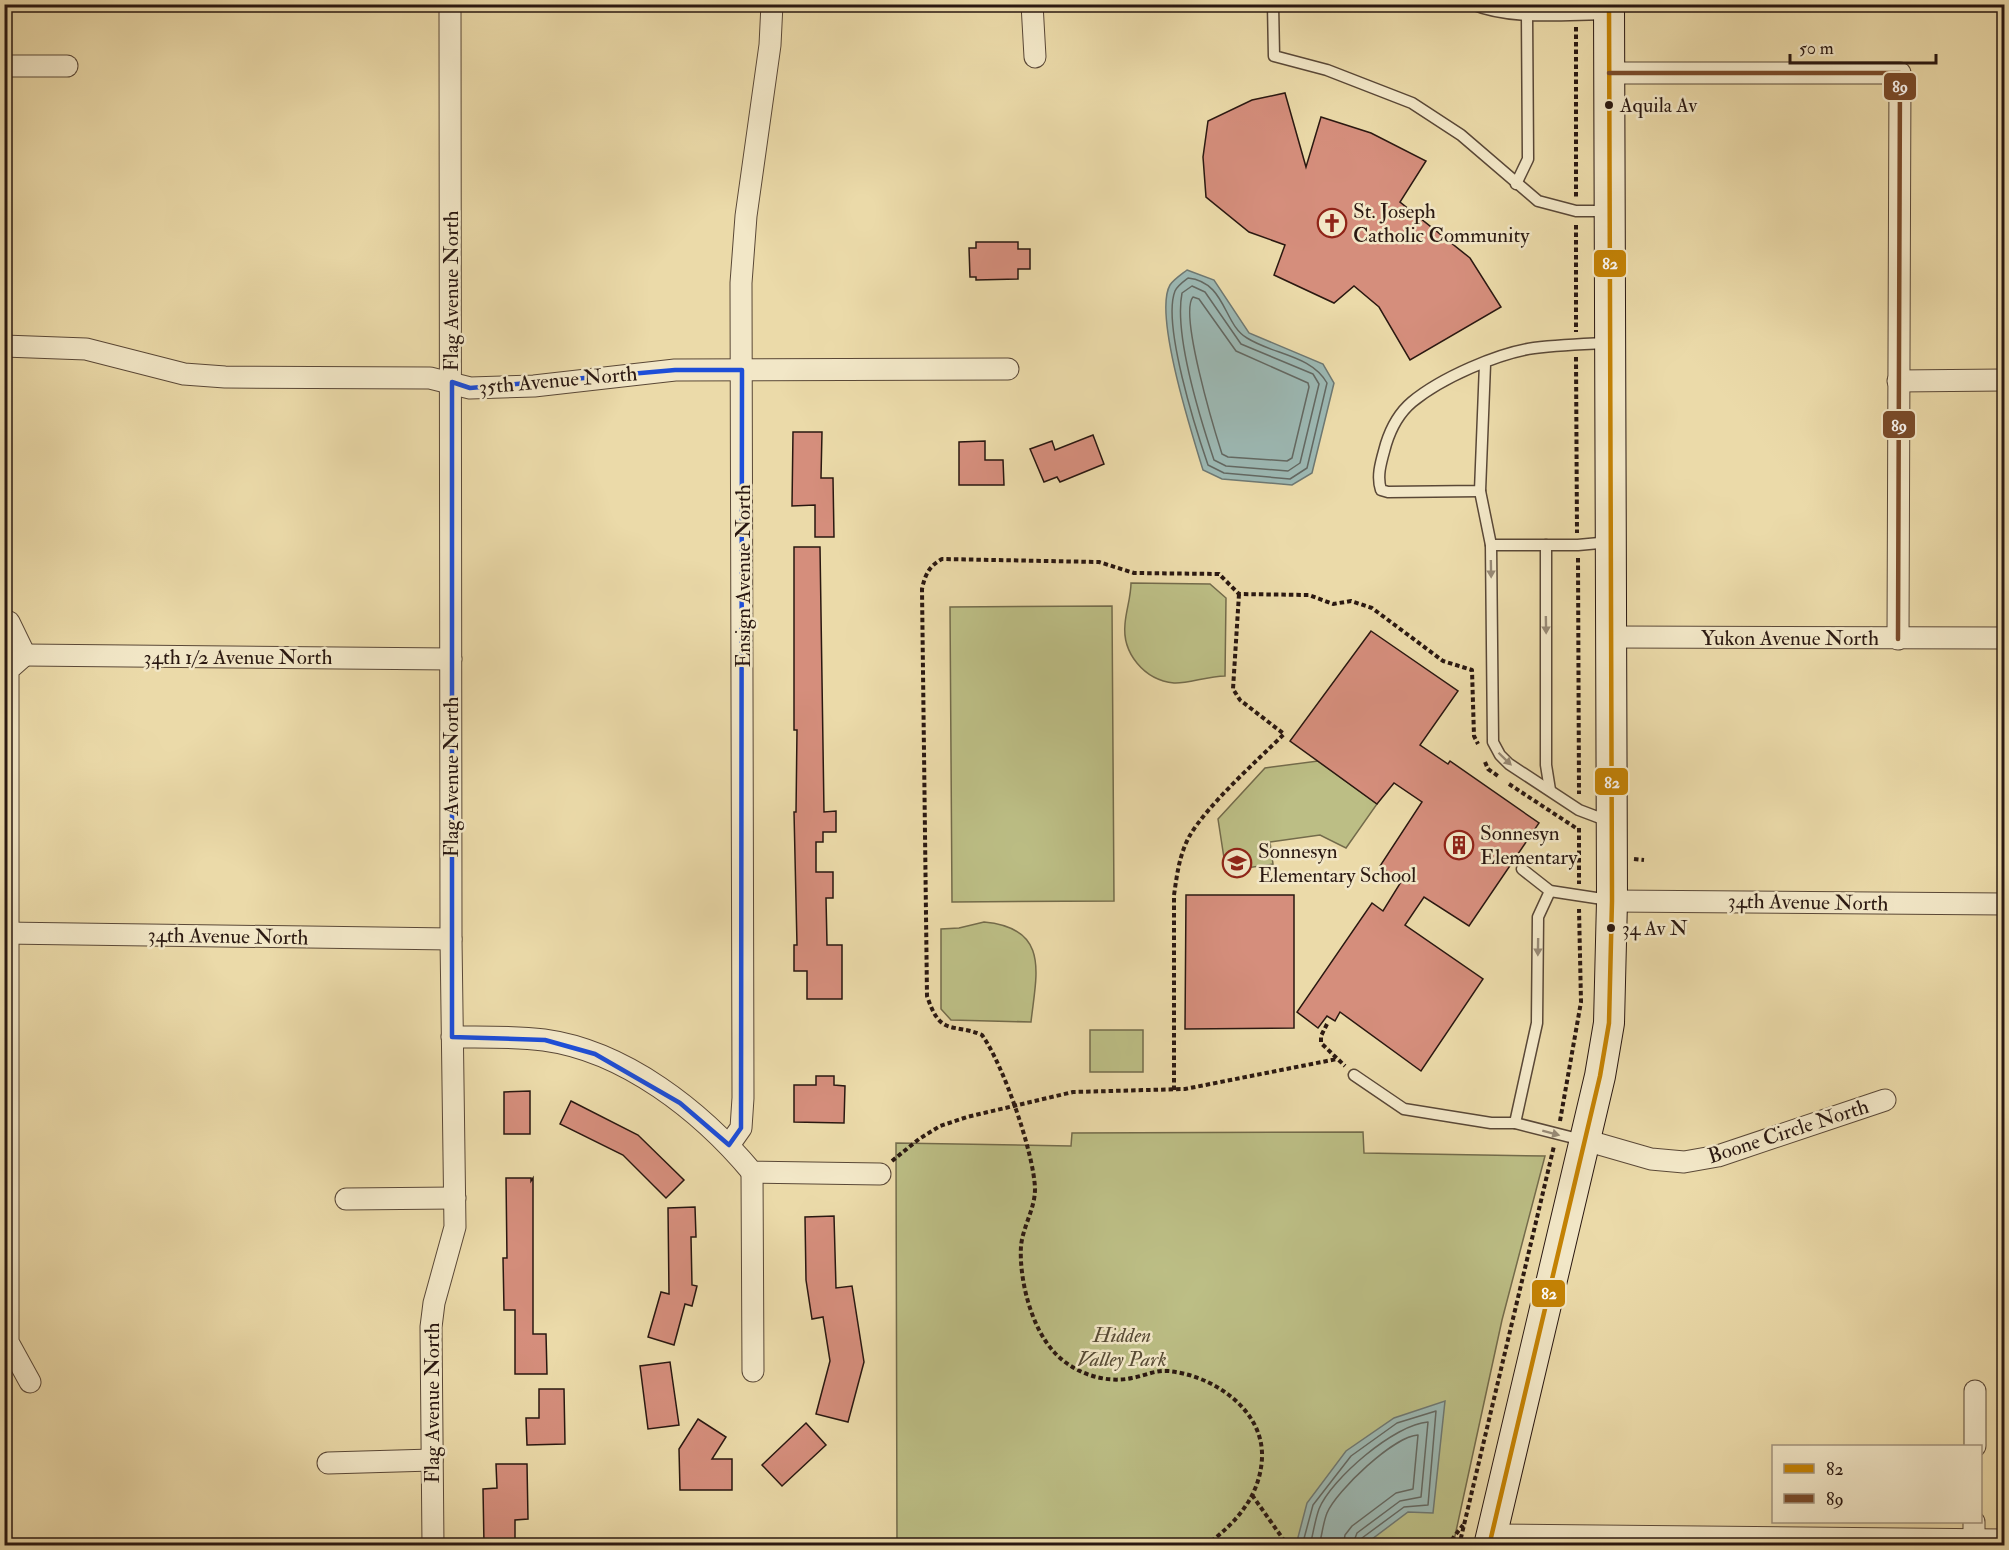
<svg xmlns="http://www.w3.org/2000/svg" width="2009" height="1550" font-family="'IM FELL Double Pica',serif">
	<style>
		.green { fill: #bcbe85; stroke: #736b4b; stroke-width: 1.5 }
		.water { fill: #9cb8b3; stroke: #6e7872; stroke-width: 1.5 }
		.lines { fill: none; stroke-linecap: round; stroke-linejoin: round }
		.shore { stroke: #636862; stroke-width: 1.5 }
		.building { fill: #d58e7c; stroke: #2a1811; stroke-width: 1.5 }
		.lane-casing { stroke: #5a4837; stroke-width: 13 }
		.street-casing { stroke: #5a4837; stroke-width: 23 }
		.secondary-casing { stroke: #2a1811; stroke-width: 32 }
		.path { stroke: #2a1811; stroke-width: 4; stroke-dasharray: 4.5 3; stroke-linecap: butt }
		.lane { stroke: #f2e7c7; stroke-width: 10 }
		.street { stroke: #f2e7c7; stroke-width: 21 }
		.secondary { stroke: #f2e7c7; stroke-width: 30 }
		.bus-1-casing { stroke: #f2e7c7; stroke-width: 9 }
		.bus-2-casing { stroke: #f2e7c7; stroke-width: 9 }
		.bus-1 { stroke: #c48204; stroke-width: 4.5 }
		.bus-2 { stroke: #7a4b2a; stroke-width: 4.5 }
		.oneway { fill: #988a75 }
		.marked { fill: none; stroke: #1d4ed8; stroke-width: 4.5; stroke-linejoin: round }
		.bus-dot { fill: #2a1811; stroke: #f2e7c7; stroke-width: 2 }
		.labels { text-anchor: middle; stroke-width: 5; stroke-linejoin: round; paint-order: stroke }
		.bus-label { font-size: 20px; fill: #2a1811; stroke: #f2e7c7; text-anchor: start }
		.poi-label { font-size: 21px; fill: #2a1811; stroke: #f2e7c7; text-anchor: start }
		.street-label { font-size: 21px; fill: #2a1811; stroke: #f2e7c7 }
		.park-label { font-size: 21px; font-style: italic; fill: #564a34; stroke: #f2e7c7 }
		.line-badge { stroke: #f2e7c7; stroke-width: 2 }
		.badge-label { font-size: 16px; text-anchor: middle; font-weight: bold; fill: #fff }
	</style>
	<rect width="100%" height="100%" fill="#ebdaa9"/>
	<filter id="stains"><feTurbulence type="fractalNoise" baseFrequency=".00333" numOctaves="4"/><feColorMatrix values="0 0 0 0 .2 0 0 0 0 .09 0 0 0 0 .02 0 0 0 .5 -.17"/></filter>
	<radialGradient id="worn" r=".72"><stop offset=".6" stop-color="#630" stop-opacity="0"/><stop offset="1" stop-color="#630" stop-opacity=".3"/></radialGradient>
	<g class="green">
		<path d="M 1131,583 L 1210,584 L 1226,598 L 1225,676 C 1208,676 1187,684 1174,683 C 1144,680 1122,653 1125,624 C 1126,610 1131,597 1131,583 Z"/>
		<path d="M 1112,606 L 1114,901 L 952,902 L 950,607 Z"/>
		<path d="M 1318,761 L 1377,804 L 1346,848 L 1320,835 L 1270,842 L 1273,864 L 1226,871 L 1218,819 L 1265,768 Z"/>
		<path d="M 984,922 C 1051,928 1036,975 1031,1022 L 951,1020 L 941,1009 L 941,929 L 959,928 Z"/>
		<rect x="1090" y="1030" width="53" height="42"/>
		<path d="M 1363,1132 L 1364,1153 L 1545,1156 L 1502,1320 L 1453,1545 L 897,1545 L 896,1143 L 1071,1146 L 1072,1133 Z"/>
	</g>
	<g class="water">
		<path d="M 1187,270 L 1214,280 L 1249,333 L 1323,364 L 1334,383 L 1312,473 L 1292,485 L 1222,479 L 1203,470 C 1193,437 1153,314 1170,285 C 1173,280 1182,274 1187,270 Z"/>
		<path d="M 1445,1401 L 1433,1513 L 1408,1512 L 1368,1542 L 1356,1545 L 1296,1545 L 1307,1503 L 1346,1451 L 1394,1418 Z"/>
	</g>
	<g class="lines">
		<g class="shore">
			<path d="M 1188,278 C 1226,282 1223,324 1247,338 C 1274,355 1311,355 1327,383 L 1307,468 L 1290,479 L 1224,473 L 1208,465 C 1196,430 1162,324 1175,291 C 1177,286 1184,281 1188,278 Z"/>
			<path d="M 1192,286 L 1205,292 L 1241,344 L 1313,374 L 1319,384 L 1300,463 L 1288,471 L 1226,466 L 1214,460 C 1200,418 1174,334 1182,293 Z"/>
			<path d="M 1193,297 L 1199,299 L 1236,351 L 1308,383 L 1309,387 L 1292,458 L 1287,461 L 1228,457 L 1222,454 C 1214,429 1179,313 1193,297 Z"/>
			<path d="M 1302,1546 L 1313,1505 L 1351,1456 L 1397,1423 L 1436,1411 L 1428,1505 L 1404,1507 L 1362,1538 L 1360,1546"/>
			<path d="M 1310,1546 C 1313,1534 1315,1520 1319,1509 C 1331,1479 1395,1424 1428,1422 L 1421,1497 L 1400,1501 L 1357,1533 L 1352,1546"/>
			<path d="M 1319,1546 C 1322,1535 1323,1523 1327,1513 C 1336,1491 1394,1436 1418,1435 L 1413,1489 L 1396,1493 L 1352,1526 L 1345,1535 L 1343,1546"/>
		</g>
	</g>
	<g class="building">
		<path d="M 1285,93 L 1306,167 L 1321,117 L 1371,133 L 1426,161 L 1400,202 L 1470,258 L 1501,307 L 1410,360 L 1379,307 L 1354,286 L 1334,303 L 1274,275 L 1285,245 L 1249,232 L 1206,197 L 1203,157 L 1208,121 L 1252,100 Z"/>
		<path d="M 976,242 L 1018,242 L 1018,249 L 1030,249 L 1030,269 L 1018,269 L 1018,279 L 976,280 L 976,277 L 970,277 L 969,248 L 976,248 Z"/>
		<path d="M 793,432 L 822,432 L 821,478 L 833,478 L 834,537 L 815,537 L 815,505 L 792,506 Z"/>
		<path d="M 1093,435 L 1104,464 L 1060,482 L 1057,477 L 1044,482 L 1030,449 L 1052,441 L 1055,450 Z"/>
		<path d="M 985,441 L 985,460 L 1003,460 L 1004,485 L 959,485 L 959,442 Z"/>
		<path d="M 794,547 L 820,547 L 824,812 L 836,811 L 836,832 L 823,832 L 823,842 L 816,842 L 816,872 L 833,872 L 833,898 L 826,898 L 827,945 L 842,945 L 842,999 L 807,999 L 807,971 L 794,971 L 794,945 L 797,945 L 794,812 L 796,812 L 797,730 L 794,730 Z"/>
		<path d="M 1371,631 L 1458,691 L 1420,745 L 1448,764 L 1450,761 L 1539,823 L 1469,926 L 1424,897 L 1405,925 L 1483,979 L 1421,1071 L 1340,1012 L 1335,1021 L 1327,1016 L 1318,1028 L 1297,1012 L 1372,903 L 1383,911 L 1401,882 L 1380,866 L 1422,802 L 1394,783 L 1377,804 L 1290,741 Z"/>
		<path d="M 1186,895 L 1294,895 L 1294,1028 L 1185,1029 Z"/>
		<path d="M 816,1076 L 834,1076 L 834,1085 L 845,1086 L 844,1123 L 794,1122 L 794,1085 L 816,1085 Z"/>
		<path d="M 530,1091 L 530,1134 L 504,1134 L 504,1092 Z"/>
		<path d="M 571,1101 L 638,1135 L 684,1180 L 666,1198 L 623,1155 L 560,1124 Z"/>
		<path d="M 506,1178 L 531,1178 L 531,1181 L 533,1178 L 533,1334 L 546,1334 L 547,1374 L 515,1374 L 515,1310 L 504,1310 L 503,1258 L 507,1258 Z"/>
		<path d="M 695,1207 L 696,1237 L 691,1237 L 692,1285 L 697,1286 L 692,1306 L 685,1304 L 674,1345 L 648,1337 L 661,1292 L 669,1294 L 668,1208 Z"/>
		<path d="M 834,1216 L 836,1288 L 852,1286 L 864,1362 L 848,1422 L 816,1414 L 830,1361 L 823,1317 L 812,1319 L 806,1280 L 805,1217 Z"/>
		<path d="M 670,1362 L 679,1425 L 648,1429 L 640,1366 Z"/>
		<path d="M 539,1389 L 564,1389 L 565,1444 L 527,1445 L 526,1418 L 539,1418 Z"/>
		<path d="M 698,1419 L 726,1437 L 712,1459 L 732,1459 L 732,1490 L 680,1490 L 679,1449 Z"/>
		<path d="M 806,1423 L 826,1445 L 782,1486 L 762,1465 Z"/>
		<path d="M 496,1464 L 527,1464 L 528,1519 L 515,1520 L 515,1545 L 484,1545 L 483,1489 L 497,1488 Z"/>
	</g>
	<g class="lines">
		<g class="lane-casing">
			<g id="lane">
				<path d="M 1273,4 L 1274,56 L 1327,70 L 1412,103 L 1461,135 L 1538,201 L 1576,211 L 1607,211"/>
				<path d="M 1472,4 C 1512,21 1566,14 1609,14"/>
				<path d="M 1516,184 L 1528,159 L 1527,14"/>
				<path d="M 1485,364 L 1480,491 L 1388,492 L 1381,490 C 1376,475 1382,459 1386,444 C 1391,428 1399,413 1412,402 C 1441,378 1498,353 1534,348 C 1559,345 1584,344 1608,343"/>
				<path d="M 1480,491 L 1491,545"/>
				<path d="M 1546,545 L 1546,765 L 1550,790"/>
				<path d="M 1608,821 L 1579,810 L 1509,764 L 1500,755 L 1493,742 L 1491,545 L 1578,545 L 1610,542"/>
				<path d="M 1522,869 L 1550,891 L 1609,900"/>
				<path d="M 1550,891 L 1538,917 L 1537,1023 L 1515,1123 L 1582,1140"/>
				<path d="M 1354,1075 L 1404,1109 L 1491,1123 L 1515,1123"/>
			</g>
		</g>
		<g class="street-casing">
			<g id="street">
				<path d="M 1032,4 L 1035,57"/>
				<path d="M 4,66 L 67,66"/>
				<path d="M 1609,73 L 1900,73 L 1898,639"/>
				<path d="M 4,346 L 86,349 L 184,374 L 225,377 L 430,378 L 470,388 L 534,386 L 675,370 L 1008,369"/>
				<path d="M 1898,381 L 2004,380"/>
				<path d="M 9,622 L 25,655"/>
				<path d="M 1611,637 L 2004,638"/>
				<path d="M 25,655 L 8,670 L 8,1342 L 30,1382"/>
				<path d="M 25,655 L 451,659"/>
				<path d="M 1612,901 L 2004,904"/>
				<path d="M 4,933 L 451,939"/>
				<path d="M 452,1037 C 482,1037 513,1036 544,1040 C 625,1051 701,1111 752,1172 L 880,1174"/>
				<path d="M 1585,1140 L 1651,1159 L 1684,1162 L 1718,1156 L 1885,1100"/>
				<path d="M 729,1145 L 741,1128 L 743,1098 L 741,283 L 746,216 L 770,45 L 772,4"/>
				<path d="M 752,1172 L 753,1371"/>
				<path d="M 346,1199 L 455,1198"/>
				<path d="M 1975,1446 L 1975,1391"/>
				<path d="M 328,1463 L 432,1460"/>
				<path d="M 1492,1535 L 2004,1540"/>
				<path d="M 1974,1540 L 1974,1522"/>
				<path d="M 433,1546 L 431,1327 L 434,1303 L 455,1227 L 451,939 L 450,4"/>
			</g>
		</g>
		<g class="secondary-casing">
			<path id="secondary" d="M 1489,1546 L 1600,1076 L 1609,1023 L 1612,901 L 1609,4"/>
		</g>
		<g class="path">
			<path d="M 1576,27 L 1576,197"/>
			<path d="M 1576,225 L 1576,332"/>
			<path d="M 1576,357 L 1577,533"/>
			<path d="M 1578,558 L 1579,794"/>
			<path d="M 1485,762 L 1488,769 L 1498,776"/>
			<path d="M 1509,784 L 1579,830"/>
			<path d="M 1579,828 L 1579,884"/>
			<path d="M 1634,859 L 1644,860"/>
			<path d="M 1327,1024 L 1321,1036 L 1321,1043 L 1345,1066"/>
			<path d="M 1174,1090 L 1174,895 C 1177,875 1179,856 1189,837 C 1207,805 1257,761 1284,734 L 1240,700 L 1233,689 L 1239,594"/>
			<path d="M 1560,1121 L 1581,1002 L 1579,909"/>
			<path d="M 892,1161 L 919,1139 L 940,1126 L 967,1117 L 1073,1092 L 1185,1089 L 1337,1059"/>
			<path d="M 1252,1495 L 1288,1546"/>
			<path d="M 1205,1546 C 1235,1524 1260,1497 1262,1458 C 1264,1409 1212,1375 1168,1371 C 1155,1370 1144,1376 1132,1378 C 1105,1384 1073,1373 1054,1352 C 1031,1327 1019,1279 1021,1246 C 1023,1226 1035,1209 1035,1189 C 1034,1153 1003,1064 982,1035 C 952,1022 941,1038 927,996 L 922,589 C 925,575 929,566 942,559 L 1099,562 L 1134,573 L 1219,574 L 1239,594 L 1309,595 L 1333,604 L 1351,601 L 1372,608 L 1443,661 L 1472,670 L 1474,736 L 1478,744"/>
			<path d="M 1447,1546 L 1463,1525"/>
			<path d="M 1459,1546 L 1554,1146"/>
		</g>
		<use href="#lane" class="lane"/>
		<use href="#street" class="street"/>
		<use href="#secondary" class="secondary"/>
		<g class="bus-1-casing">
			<path id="bus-1" d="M 1489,1546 L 1600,1076 L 1609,1023 L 1612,901 L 1609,4"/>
		</g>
		<g class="bus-2-casing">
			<path id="bus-2" d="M 1609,73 L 1900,73 L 1898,639"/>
		</g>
		<use href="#bus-1" class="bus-1"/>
		<use href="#bus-2" class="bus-2"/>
	</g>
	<defs><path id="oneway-solid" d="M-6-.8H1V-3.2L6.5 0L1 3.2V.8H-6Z" transform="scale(1.5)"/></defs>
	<g class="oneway">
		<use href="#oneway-solid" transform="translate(1491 569) rotate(89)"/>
		<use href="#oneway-solid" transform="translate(1546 625) rotate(89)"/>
		<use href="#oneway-solid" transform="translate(1505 759) rotate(44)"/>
		<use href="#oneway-solid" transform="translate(1538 947) rotate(91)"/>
		<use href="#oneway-solid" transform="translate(1551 1133) rotate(15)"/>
	</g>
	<path class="marked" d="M 675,370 L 742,370 L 741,1128 L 729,1145 L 680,1103 L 595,1054 L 545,1040 L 452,1037 L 452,382 L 470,388 Z"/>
	<defs>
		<g id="church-ring" transform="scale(1.5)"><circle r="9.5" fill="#f2e7c7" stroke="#8f2418" stroke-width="1.5"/><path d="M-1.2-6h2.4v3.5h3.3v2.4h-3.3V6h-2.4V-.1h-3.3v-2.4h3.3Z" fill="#8f2418"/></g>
		<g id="building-ring" transform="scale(1.5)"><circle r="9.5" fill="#f2e7c7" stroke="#8f2418" stroke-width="1.5"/><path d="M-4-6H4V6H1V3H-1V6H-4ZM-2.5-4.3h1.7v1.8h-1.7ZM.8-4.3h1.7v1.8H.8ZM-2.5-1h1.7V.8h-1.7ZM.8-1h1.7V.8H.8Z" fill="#8f2418"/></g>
		<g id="school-ring" transform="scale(1.5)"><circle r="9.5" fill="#f2e7c7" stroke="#8f2418" stroke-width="1.5"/><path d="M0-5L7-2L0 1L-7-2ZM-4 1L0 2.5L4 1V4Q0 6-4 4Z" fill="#8f2418"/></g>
	</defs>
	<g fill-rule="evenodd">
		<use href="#church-ring" x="1332" y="223"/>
		<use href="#building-ring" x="1459" y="845"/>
		<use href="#school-ring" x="1237" y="863"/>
	</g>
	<g class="bus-dot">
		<circle cx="1609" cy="105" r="5"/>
		<circle cx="1611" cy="928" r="5"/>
	</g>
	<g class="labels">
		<g class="bus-label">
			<text x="1620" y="112">Aquila Av</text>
			<text x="1622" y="935">34 Av N</text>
		</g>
		<g class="poi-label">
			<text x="1353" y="218">St. Joseph<tspan x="1353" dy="24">Catholic Community</tspan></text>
			<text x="1480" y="840">Sonnesyn<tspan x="1480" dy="24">Elementary</tspan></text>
			<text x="1258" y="858">Sonnesyn<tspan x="1258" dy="24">Elementary School</tspan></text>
		</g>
		<g class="street-label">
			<text transform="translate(451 291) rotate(-90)" y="7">Flag Avenue North</text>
			<text transform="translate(558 380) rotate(-5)" y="7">35th Avenue North</text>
			<text transform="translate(743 576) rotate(-90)" y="7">Ensign Avenue North</text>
			<text x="1790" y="645">Yukon Avenue North</text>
			<text x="238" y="664">34th 1/2 Avenue North</text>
			<text transform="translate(451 777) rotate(-90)" y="7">Flag Avenue North</text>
			<text transform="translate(1808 902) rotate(1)" y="7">34th Avenue North</text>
			<text transform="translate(228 936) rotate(1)" y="7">34th Avenue North</text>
			<text transform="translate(1788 1131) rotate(-18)" y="7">Boone Circle North</text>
			<text transform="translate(432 1403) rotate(-90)" y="7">Flag Avenue North</text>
		</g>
		<g class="park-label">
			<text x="1122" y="1342">Hidden<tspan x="1122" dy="24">Valley Park</tspan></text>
		</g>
	</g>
	<g class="line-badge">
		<rect x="1883" y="72" width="34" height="29" rx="6" fill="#7a4b2a"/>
		<rect x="1593" y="249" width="34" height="29" rx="6" fill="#c48204"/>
		<rect x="1882" y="410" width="34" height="29" rx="6" fill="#7a4b2a"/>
		<rect x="1594" y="767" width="35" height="29" rx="6" fill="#c48204"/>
		<rect x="1531" y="1279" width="35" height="29" rx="6" fill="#c48204"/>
	</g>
	<g class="badge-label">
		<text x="1900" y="92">89</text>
		<text x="1610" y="269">82</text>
		<text x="1899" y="431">89</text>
		<text x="1612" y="788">82</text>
		<text x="1549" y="1299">82</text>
	</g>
	<rect width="2009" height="1550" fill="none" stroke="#ebdaa9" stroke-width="24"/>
	<rect x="6" y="6" width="1997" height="1538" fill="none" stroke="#2a1811" stroke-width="3"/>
	<rect x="12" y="12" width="1985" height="1526" fill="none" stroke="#2a1811" stroke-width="1.5"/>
	<rect x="1772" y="1445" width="210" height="78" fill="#f2e7c7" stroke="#a2947e" stroke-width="1.5"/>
	<rect x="1784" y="1464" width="30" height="9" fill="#c48204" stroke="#a2947e" stroke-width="1.5"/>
	<text x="1826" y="1475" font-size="18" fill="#2a1811">82</text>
	<rect x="1784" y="1494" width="30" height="9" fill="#7a4b2a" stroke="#a2947e" stroke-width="1.5"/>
	<text x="1826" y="1505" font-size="18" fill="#2a1811">89</text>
	<path d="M1790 54v9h146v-9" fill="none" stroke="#2a1811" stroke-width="3"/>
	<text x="1799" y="54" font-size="18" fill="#2a1811" stroke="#f2e7c7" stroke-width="4.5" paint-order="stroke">50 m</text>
	<rect width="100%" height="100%" filter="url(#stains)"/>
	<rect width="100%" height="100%" fill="url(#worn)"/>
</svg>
